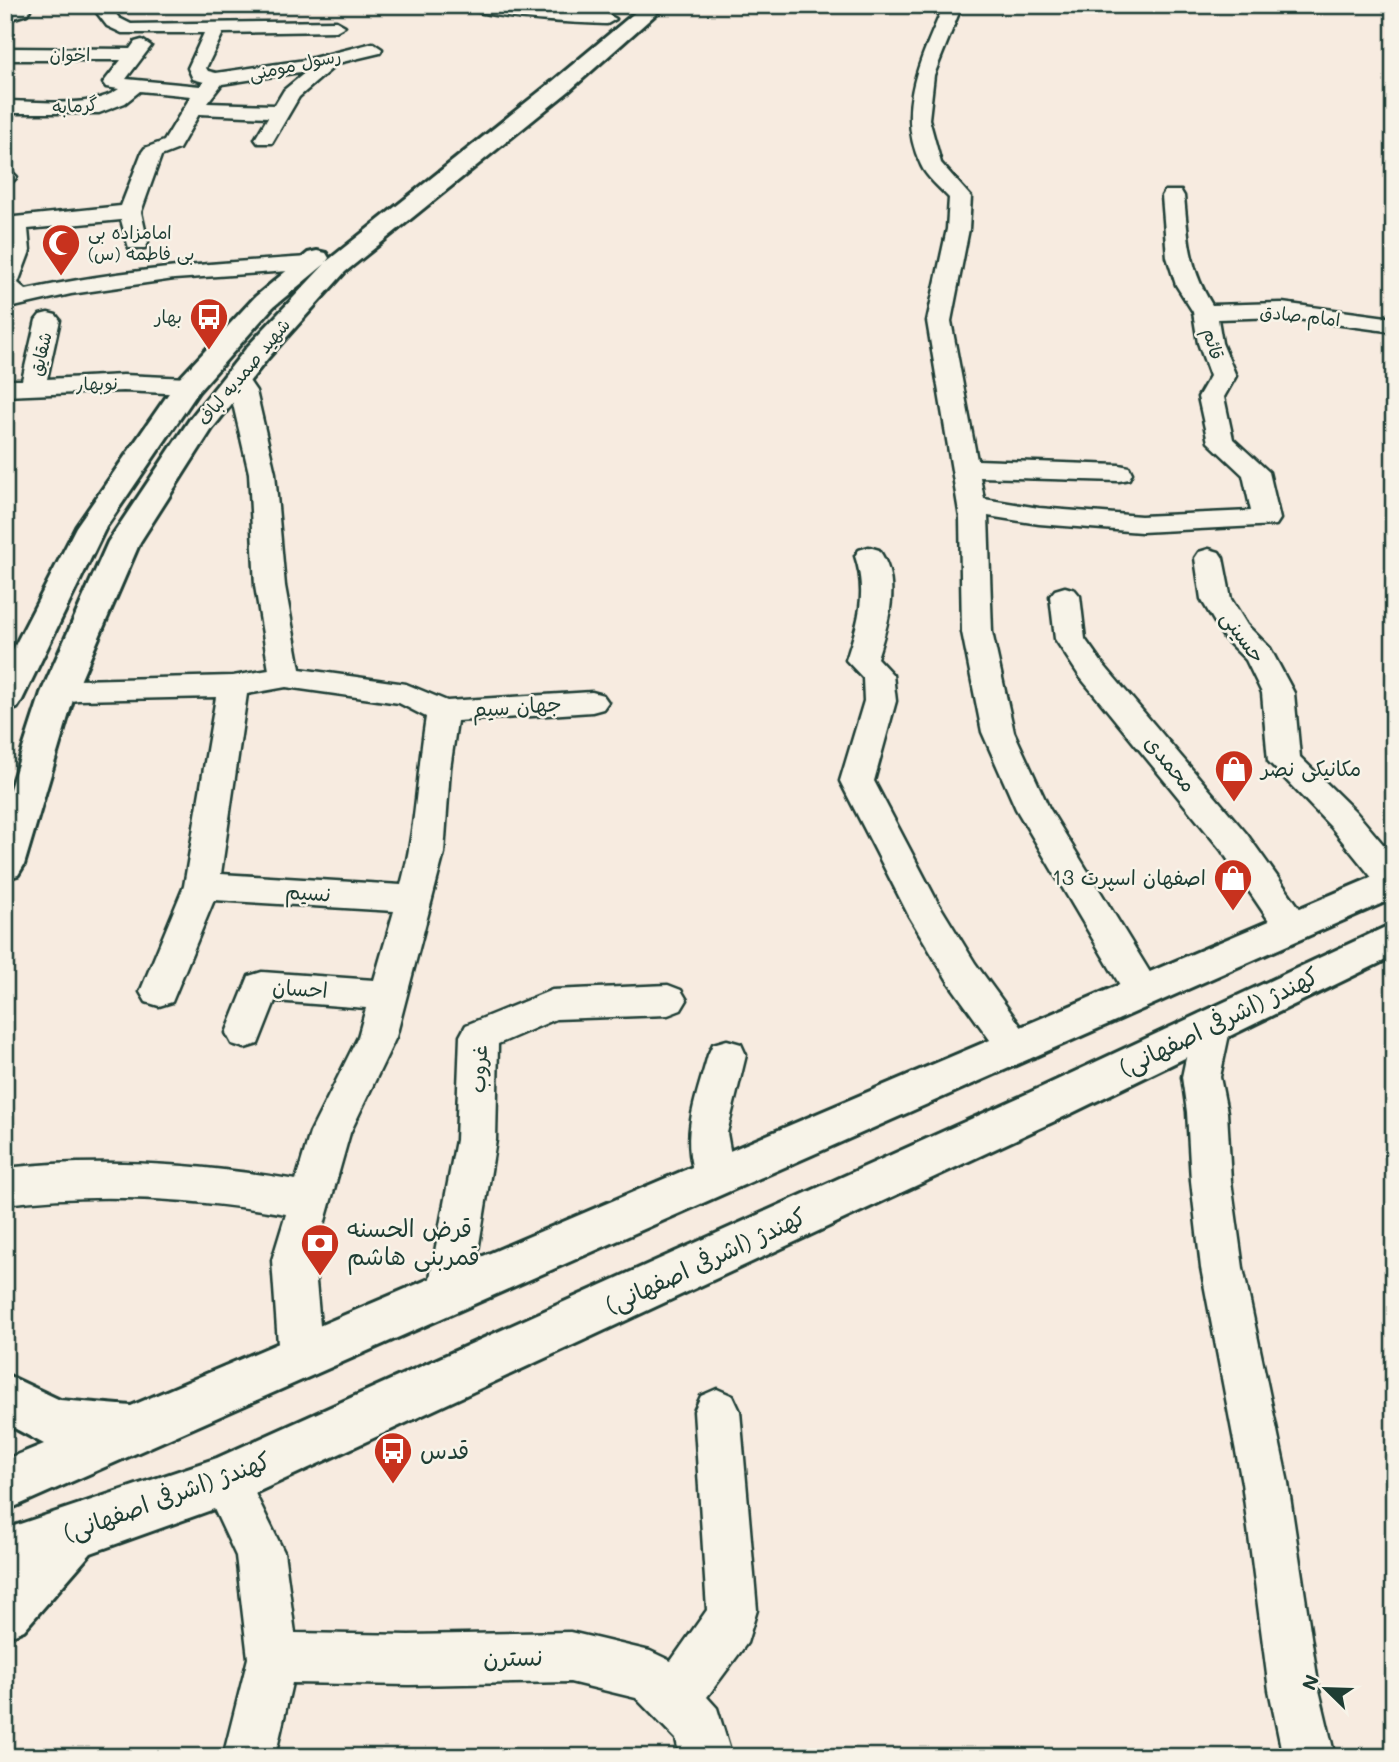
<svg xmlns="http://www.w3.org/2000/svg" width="1399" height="1762" font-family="Mali,'Playpen Sans Arabic',sans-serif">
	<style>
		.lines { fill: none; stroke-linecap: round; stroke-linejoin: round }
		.minor-casing { stroke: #1f3d34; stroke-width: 5 }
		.major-casing { stroke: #1f3d34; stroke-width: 6 }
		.minor { fill: #f7f3e8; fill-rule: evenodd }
		.major { fill: #f7f3e8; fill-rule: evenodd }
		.labels { text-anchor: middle; stroke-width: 5; stroke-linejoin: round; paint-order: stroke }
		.far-street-label { font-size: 18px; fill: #1f3d34; stroke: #f7f3e8 }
		.far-poi-label { font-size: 18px; fill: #1f3d34; stroke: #f7f3e8; text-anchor: start }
		.street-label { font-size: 21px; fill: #1f3d34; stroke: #f7f3e8 }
		.poi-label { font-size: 21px; fill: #1f3d34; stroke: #f7f3e8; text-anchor: start }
		.near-street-label { font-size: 24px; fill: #1f3d34; stroke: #f7f3e8 }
		.near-poi-label { font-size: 24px; fill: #1f3d34; stroke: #f7f3e8; text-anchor: start }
	</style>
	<rect width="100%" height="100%" fill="#f7ebe0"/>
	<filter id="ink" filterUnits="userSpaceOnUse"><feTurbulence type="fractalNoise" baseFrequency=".0143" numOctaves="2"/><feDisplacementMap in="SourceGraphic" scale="14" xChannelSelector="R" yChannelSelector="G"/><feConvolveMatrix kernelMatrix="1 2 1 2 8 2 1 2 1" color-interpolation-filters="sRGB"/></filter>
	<g filter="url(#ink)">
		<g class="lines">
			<g class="minor-casing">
				<g id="minor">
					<path d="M 12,5 L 28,5 L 30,10 L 27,14 L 5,21 L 5,10 Z"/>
					<path d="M 91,5 L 109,5 L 119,18 L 131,24 L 336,21 L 345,26 L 336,31 L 223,33 L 206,68 L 208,71 L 216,73 L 305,60 L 373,43 L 382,49 L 380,53 L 338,63 L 299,97 L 272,143 L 258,143 L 255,139 L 268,117 L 199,114 L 179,149 L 161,156 L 141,212 L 148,243 L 145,248 L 129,248 L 121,220 L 28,229 L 30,251 L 18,283 L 26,290 C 120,269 214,263 309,257 L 317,259 L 320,264 L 317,269 L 174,279 L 71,294 L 5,309 L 8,234 L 5,232 L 5,218 L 121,206 L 142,152 L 145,148 L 164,141 L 191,96 L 140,91 L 125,103 L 99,113 L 5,113 L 5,101 C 39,101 92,109 119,89 L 106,87 L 103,83 L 121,60 L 5,60 L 5,48 L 130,49 L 135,42 L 142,40 L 151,46 L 126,79 L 200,86 L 204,82 L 193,79 L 188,68 L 204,33 L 122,33 L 107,26 ZM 307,71 L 284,90 L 275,105 L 207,103 L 222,84 Z"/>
					<path d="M 462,5 L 505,5 L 607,14 L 616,19 L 607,24 C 582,23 476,19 462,5 Z"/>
					<path d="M 944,5 L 962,5 L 934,75 L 929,119 L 941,163 L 971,197 L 969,229 L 951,321 L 977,460 L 1119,465 L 1129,467 L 1132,473 L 1129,479 L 1119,481 L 980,477 L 984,499 L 1039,508 L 1141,516 L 1251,511 L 1243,475 L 1208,442 L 1198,397 L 1210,376 L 1198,343 L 1193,312 L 1176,285 L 1167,257 L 1162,196 L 1165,191 L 1181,191 L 1184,196 C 1188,239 1189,268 1212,305 L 1282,303 L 1394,318 L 1394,332 L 1282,317 L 1218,319 L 1222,343 L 1236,376 L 1224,397 L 1233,439 L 1269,472 L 1280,519 L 1276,525 L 1141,532 L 1039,524 L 988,516 L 992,632 L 1014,732 L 1049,808 L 1162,992 L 1156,1002 L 1143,1006 L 1130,1002 L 1016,809 L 982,732 L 962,632 L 960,518 L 927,321 L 947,229 L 949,198 C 940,188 926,177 921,165 C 894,109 922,57 944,5 Z"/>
					<path d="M 5,171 L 13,173 L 17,177 L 12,182 L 5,184 Z"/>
					<path d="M 48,313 L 56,315 L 60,320 L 47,379 L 123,375 L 188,378 L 197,381 L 201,386 L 197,391 L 188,394 L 123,391 L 5,396 L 5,380 L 22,380 L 36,320 L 40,315 Z"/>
					<path d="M 236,372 L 245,375 L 256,391 L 275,473 L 285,586 L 300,669 L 406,684 L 447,701 L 592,692 L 603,695 L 608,702 L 603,709 L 592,712 L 457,721 L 450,769 L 444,853 L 396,1037 L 350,1133 L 314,1260 L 323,1358 L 317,1373 L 301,1379 L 285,1373 L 279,1358 L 272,1260 L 286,1214 C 192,1198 100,1192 5,1204 L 5,1168 C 103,1157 199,1164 296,1180 L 310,1133 L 358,1037 L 366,1008 L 275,1001 L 258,1044 L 245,1048 L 232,1044 L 226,1033 L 249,976 L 262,972 L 374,980 L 394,911 L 214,900 L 172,1002 L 159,1006 L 146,1002 L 140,992 L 184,886 L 216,697 L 78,700 L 58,703 L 47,700 L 42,693 L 47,686 L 78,680 L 233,676 L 269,670 L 255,586 L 249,473 L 230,391 L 223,380 L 227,375 ZM 286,687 L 399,703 L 426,717 C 417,773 416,831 401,885 L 221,874 L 247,694 Z"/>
					<path d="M 869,547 L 879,550 C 902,583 888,623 877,658 L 893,675 L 896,701 L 874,781 L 937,901 L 975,963 L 1036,1047 L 1031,1058 L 1017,1062 L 1003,1058 L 949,983 L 909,916 L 840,781 L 864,701 L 863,678 L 846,660 C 858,624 868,594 855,556 L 859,550 Z"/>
					<path d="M 1209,549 L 1219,552 L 1223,558 L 1231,599 L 1247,625 L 1270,648 L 1294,693 L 1300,757 L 1355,811 L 1394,857 L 1394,894 L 1382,890 L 1331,827 L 1268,761 L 1262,693 L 1246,660 L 1224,638 L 1201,599 L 1195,558 L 1199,552 Z"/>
					<path d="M 1065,587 L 1075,590 L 1080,596 L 1085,639 L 1102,663 L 1246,833 L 1306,917 L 1311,927 L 1306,937 L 1293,940 L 1280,937 L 1222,851 L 1080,677 L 1055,639 L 1050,596 L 1055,590 Z"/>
					<path d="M 668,985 L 681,990 L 687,1000 L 681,1010 L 668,1015 L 556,1019 L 498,1044 L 496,1140 L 471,1294 L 464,1308 L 449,1313 L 434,1308 L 427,1294 L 456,1140 L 460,1036 L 466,1025 L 552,990 Z"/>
					<path d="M 1212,1010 L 1225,1014 L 1231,1025 L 1220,1077 L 1227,1112 L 1231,1181 L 1243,1268 L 1288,1483 L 1319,1690 L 1335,1757 L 1283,1757 L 1269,1690 L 1242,1483 L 1201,1268 L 1191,1181 L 1187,1112 L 1182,1077 L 1193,1025 L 1199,1014 Z"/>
					<path d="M 727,1040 L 741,1044 L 746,1055 L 727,1133 L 735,1178 L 729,1190 L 715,1195 L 701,1190 C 677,1142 695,1103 708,1055 L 713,1044 Z"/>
					<path d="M 717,1389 L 733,1396 L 740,1411 L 757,1610 L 747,1643 L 707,1697 L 717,1708 L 732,1757 L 680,1757 L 676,1739 L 636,1698 L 570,1682 L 409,1685 L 292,1683 L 275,1757 L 223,1757 L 248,1658 L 236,1556 L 201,1481 L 207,1465 L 224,1458 L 241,1465 L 284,1552 L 295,1633 L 409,1635 L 570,1632 L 650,1651 L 671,1661 L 707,1610 L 694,1411 L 701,1396 Z"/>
				</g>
			</g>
			<g class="major-casing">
				<g id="major">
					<path d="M 644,5 L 666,5 L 569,91 L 345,272 L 268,358 L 212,429 L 140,542 L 75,693 L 24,865 L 18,875 L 5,879 L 5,804 L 41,693 L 108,542 L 190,419 L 248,346 L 325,264 L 273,307 L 198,392 L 106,527 L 22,700 L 17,708 L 5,711 L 5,665 L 76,527 L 178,380 L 255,297 L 308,253 L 317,251 L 326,253 L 329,258 L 326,262 L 553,81 Z"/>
					<path d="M 1394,868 L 1394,898 L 5,1511 L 5,1460 L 44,1444 L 5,1423 L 5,1374 L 60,1400 L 131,1406 Z"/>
					<path d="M 1394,923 L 1394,956 L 1072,1113 L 242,1499 L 91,1553 L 24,1630 L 5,1638 L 5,1529 L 217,1458 L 1042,1087 Z"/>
				</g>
			</g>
			<use href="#minor" class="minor"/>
			<use href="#major" class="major"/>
		</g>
	</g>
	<defs>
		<g id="mosque-pin" transform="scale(2.0125)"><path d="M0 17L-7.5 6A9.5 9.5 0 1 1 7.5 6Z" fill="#c8321e" stroke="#f7f3e8"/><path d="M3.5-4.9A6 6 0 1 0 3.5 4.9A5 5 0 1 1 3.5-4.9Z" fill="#fff"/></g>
		<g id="bus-pin" transform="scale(2.0125)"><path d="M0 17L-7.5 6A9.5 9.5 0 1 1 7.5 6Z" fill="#c8321e" stroke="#f7f3e8"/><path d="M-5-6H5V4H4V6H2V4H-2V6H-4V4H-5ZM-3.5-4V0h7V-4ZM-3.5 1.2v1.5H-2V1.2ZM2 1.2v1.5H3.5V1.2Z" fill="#fff"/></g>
		<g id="shop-pin" transform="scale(2.0125)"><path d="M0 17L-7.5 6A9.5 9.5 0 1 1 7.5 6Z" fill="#c8321e" stroke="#f7f3e8"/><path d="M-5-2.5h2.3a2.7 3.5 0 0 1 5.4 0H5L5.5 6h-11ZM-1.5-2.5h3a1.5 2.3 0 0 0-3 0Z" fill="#fff"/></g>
		<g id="bank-pin" transform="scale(2.0125)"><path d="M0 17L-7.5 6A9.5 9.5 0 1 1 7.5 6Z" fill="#c8321e" stroke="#f7f3e8"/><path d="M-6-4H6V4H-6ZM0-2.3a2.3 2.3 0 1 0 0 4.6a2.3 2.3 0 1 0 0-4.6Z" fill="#fff"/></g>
	</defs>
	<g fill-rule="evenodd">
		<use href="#mosque-pin" x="61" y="243"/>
		<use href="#bus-pin" x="209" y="317"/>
		<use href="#shop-pin" x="1234" y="769"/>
		<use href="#shop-pin" x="1233" y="878"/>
		<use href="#bank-pin" x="320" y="1243"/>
		<use href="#bus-pin" x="393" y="1451"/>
	</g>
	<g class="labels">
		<g class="far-street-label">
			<text x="70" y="61">اخوان</text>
			<text transform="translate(295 65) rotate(-12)" y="6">رسول مومنی</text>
			<text transform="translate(75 106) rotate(-4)" y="6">گرمابه</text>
			<text transform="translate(1300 316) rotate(6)" y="6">امام صادق</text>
			<text transform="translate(1213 344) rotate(75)" y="6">قائم</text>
			<text transform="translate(41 354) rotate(-77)" y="6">شقایق</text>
			<text transform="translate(244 372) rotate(-50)" y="6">شهید صمدیه لباف</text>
			<text transform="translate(97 384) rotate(-2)" y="6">نوبهار</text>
		</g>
		<g class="far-poi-label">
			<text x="88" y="239">امامزاده بی<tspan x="88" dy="21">بی فاطمه (س)</tspan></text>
			<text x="182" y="323" text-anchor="end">بهار</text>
		</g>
		<g class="street-label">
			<text transform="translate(1243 637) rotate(54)" y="7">حسینی</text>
			<text transform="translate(517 707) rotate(-4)" y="7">جهان سیم</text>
			<text transform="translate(1170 764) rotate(50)" y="7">محمدی</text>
			<text transform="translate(308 893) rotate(4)" y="7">نسیم</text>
			<text transform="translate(300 989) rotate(4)" y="7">احسان</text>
			<text transform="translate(479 1069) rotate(-87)" y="7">غروب</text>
		</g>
		<g class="poi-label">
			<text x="1261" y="776">مکانیکی نصر</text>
			<text x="1206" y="885" text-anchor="end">اصفهان اسپرت 13</text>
		</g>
		<g class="near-street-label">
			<text transform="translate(1219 1022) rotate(-26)" y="8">کهندژ (اشرفی اصفهانی)</text>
			<text transform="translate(706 1261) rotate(-25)" y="8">کهندژ (اشرفی اصفهانی)</text>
			<text transform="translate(167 1497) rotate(-20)" y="8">کهندژ (اشرفی اصفهانی)</text>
			<text transform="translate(513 1658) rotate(-1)" y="8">نسترن</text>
		</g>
		<g class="near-poi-label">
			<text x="347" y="1237">قرض الحسنه<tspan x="347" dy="28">قمربنی هاشم</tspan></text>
			<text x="420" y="1459">قدس</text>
		</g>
	</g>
	<rect width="1399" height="1762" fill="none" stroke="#f7f3e8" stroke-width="28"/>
	<rect x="14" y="14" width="1371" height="1734" fill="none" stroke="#1f3d34" stroke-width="2.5" filter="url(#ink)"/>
	<g transform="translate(1326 1689) rotate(293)" stroke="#f7f3e8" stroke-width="5" paint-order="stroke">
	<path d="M0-5L12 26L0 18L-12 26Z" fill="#1f3d34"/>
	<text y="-10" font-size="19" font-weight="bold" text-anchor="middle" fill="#1f3d34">N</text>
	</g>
</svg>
